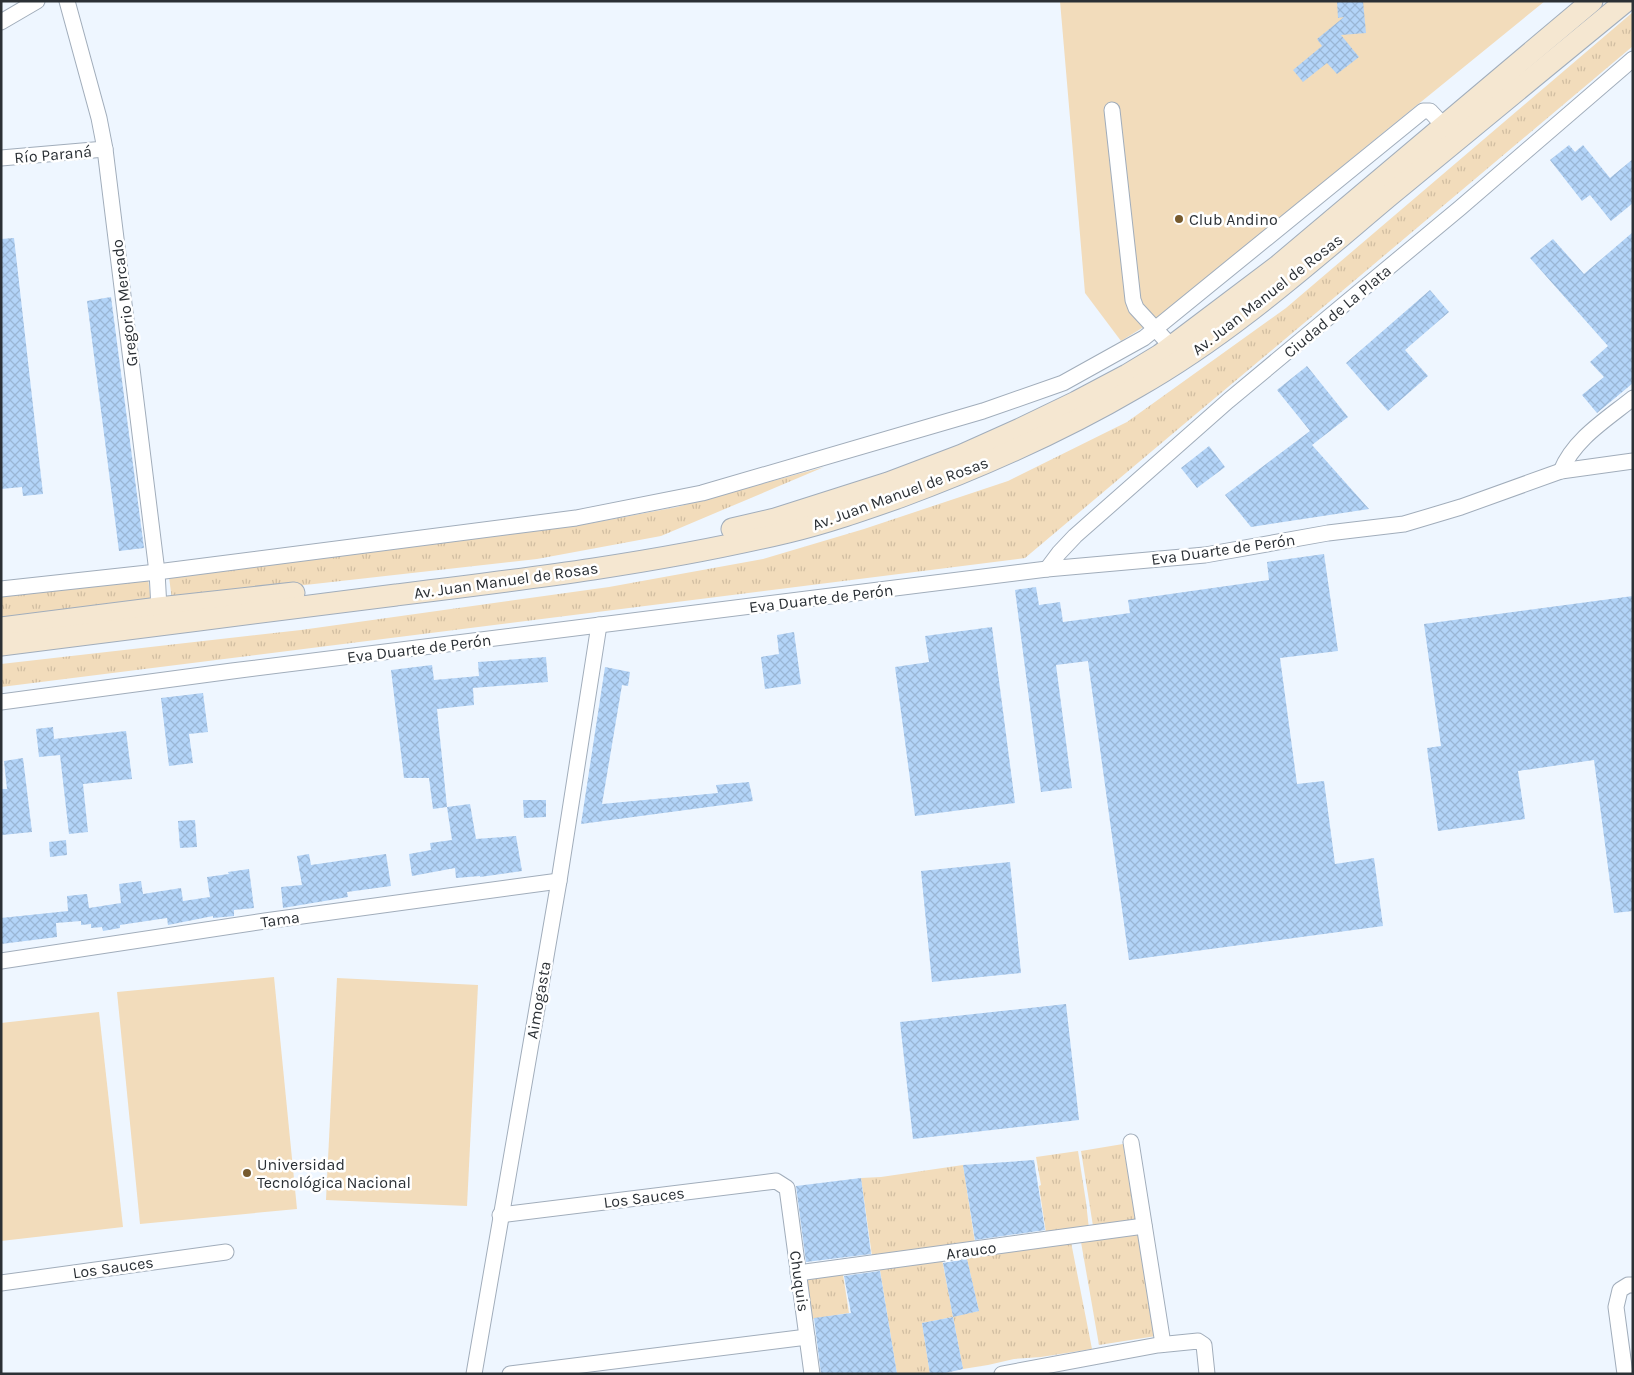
<svg xmlns="http://www.w3.org/2000/svg" width="1634" height="1375" font-family="Karla,sans-serif">
	<style>
		.grass { fill: url(#grass-tufts) }
		.pitch { fill: #f2dcbb }
		.building { fill: url(#building-cross-hatch) }
		.lines { fill: none; stroke-linecap: round; stroke-linejoin: round }
		.minor-casing { stroke: #a1adbb; stroke-width: 17 }
		.secondary-casing { stroke: #a1adbb; stroke-width: 23 }
		.minor { stroke: #fff; stroke-width: 15 }
		.secondary { stroke: #f5e7d1; stroke-width: 21 }
		.poi-dot { fill: #775a2d; stroke: #fff; stroke-width: 2 }
		.labels { text-anchor: middle; stroke-width: 5; stroke-linejoin: round; paint-order: stroke }
		.street-label { font-size: 16px; fill: #2b3035; stroke: #fff }
		.poi-label { font-size: 16px; fill: #2b3035; stroke: #fff; text-anchor: start }
	</style>
	<defs>
		<pattern id="grass-tufts" width="24" height="20" patternUnits="userSpaceOnUse" patternTransform="scale(1.25)"><rect width="24" height="20" fill="#f2dcbb"/><path d="M3 7l-1-3M5 7V3M7 7l1-3M15 17l-1-3M17 17v-4M19 17l1-3" fill="none" stroke="#d0bda1"/></pattern>
		<pattern id="building-cross-hatch" width="8" height="8" patternUnits="userSpaceOnUse" patternTransform="scale(1.25)"><rect width="8" height="8" fill="#b3d4f8"/><path d="M0 0l8 8M0 8l8-8" fill="none" stroke="#9ab6d5"/></pattern>
	</defs>
	<rect width="100%" height="100%" fill="#eef6ff"/>
	<g class="grass">
		<path d="M 1633,12 L 1633,46 L 1025,558 L 1,687 L 1,664 L 301,630 L 609,587 L 763,559 L 864,529 L 1008,481 L 1127,422 L 1286,308 Z"/>
		<path d="M 824,467 L 661,536 L 537,559 L 172,600 L 169,577 L 592,523 L 677,507 Z"/>
		<path d="M 148,578 L 151,602 L 1,619 L 1,594 Z"/>
		<path d="M 1123,1144 L 1136,1219 L 1093,1226 L 1081,1151 Z"/>
		<path d="M 1078,1151 L 1086,1202 L 1089,1229 L 1046,1233 L 1039,1186 L 1041,1185 L 1036,1157 Z"/>
		<path d="M 963,1165 L 976,1249 L 1070,1237 L 1092,1349 L 1041,1357 L 1014,1359 L 988,1365 L 963,1369 L 953,1317 L 922,1323 L 930,1374 L 897,1374 L 879,1264 L 941,1254 L 953,1316 L 979,1311 L 965,1251 L 873,1263 L 861,1178 L 881,1177 Z"/>
		<path d="M 1138,1232 L 1156,1336 L 1099,1345 L 1081,1242 Z"/>
		<path d="M 842,1268 L 849,1313 L 806,1320 L 798,1273 Z"/>
	</g>
	<g class="pitch">
		<path d="M 1060,1 L 1545,1 L 1368,145 L 1163,315 L 1121,341 L 1085,293 Z"/>
		<path d="M 274,977 L 297,1209 L 140,1224 L 117,992 Z"/>
		<path d="M 337,978 L 478,985 L 467,1206 L 326,1200 Z"/>
		<path d="M 99,1012 L 123,1227 L 1,1241 L 1,1023 Z"/>
	</g>
	<g class="building">
		<path d="M 1337,1 L 1363,1 L 1366,33 L 1341,35 L 1359,57 L 1337,74 L 1327,63 L 1303,82 L 1293,70 L 1322,46 L 1317,39 L 1344,17 L 1338,18 Z"/>
		<path d="M 1569,145 L 1575,152 L 1583,145 L 1610,178 L 1633,159 L 1633,203 L 1611,221 L 1590,195 L 1582,201 L 1550,160 Z"/>
		<path d="M 1633,232 L 1633,383 L 1597,413 L 1582,395 L 1604,377 L 1590,362 L 1608,346 L 1530,258 L 1553,239 L 1584,274 Z"/>
		<path d="M 14,238 L 43,494 L 23,496 L 22,487 L 1,489 L 1,239 Z"/>
		<path d="M 1430,290 L 1449,312 L 1405,350 L 1428,376 L 1388,411 L 1346,363 Z"/>
		<path d="M 111,297 L 144,548 L 119,551 L 87,301 Z"/>
		<path d="M 1307,366 L 1348,417 L 1312,445 L 1369,509 L 1251,527 L 1225,495 L 1310,431 L 1277,390 Z"/>
		<path d="M 1209,446 L 1225,467 L 1197,488 L 1181,468 Z"/>
		<path d="M 1324,554 L 1338,651 L 1280,658 L 1297,784 L 1324,781 L 1335,864 L 1374,858 L 1383,926 L 1129,960 L 1088,661 L 1056,665 L 1072,788 L 1041,792 L 1015,590 L 1036,587 L 1039,605 L 1060,602 L 1063,622 L 1130,613 L 1128,600 L 1269,580 L 1267,562 Z"/>
		<path d="M 1633,596 L 1633,911 L 1614,913 L 1594,760 L 1518,771 L 1525,819 L 1438,831 L 1427,748 L 1441,746 L 1424,624 Z"/>
		<path d="M 992,627 L 1015,803 L 915,816 L 895,667 L 929,662 L 925,636 Z"/>
		<path d="M 794,632 L 801,684 L 765,689 L 761,657 L 779,654 L 777,635 Z"/>
		<path d="M 546,657 L 548,682 L 473,688 L 474,705 L 437,709 L 447,807 L 433,809 L 429,778 L 404,778 L 391,670 L 432,665 L 434,680 L 479,676 L 478,662 Z"/>
		<path d="M 605,667 L 630,672 L 628,686 L 622,685 L 602,804 L 718,793 L 716,785 L 749,782 L 753,801 L 581,824 Z"/>
		<path d="M 203,693 L 208,732 L 189,734 L 193,763 L 169,766 L 161,698 Z"/>
		<path d="M 53,727 L 54,739 L 126,731 L 132,779 L 83,784 L 88,832 L 69,834 L 60,755 L 39,757 L 36,729 Z"/>
		<path d="M 23,758 L 32,832 L 2,835 L 1,789 L 7,789 L 4,761 Z"/>
		<path d="M 523,800 L 546,800 L 546,817 L 524,818 Z"/>
		<path d="M 470,804 L 476,839 L 516,836 L 522,871 L 480,877 L 480,876 L 456,878 L 455,868 L 412,876 L 409,854 L 431,850 L 430,843 L 452,840 L 447,807 Z"/>
		<path d="M 195,820 L 197,847 L 180,848 L 178,821 Z"/>
		<path d="M 66,840 L 67,855 L 50,857 L 49,842 Z"/>
		<path d="M 309,854 L 311,865 L 386,854 L 391,886 L 347,892 L 348,897 L 283,908 L 281,887 L 302,885 L 297,856 Z"/>
		<path d="M 1010,862 L 1021,973 L 932,982 L 921,871 Z"/>
		<path d="M 249,869 L 254,908 L 234,910 L 234,916 L 213,918 L 213,916 L 168,925 L 167,918 L 120,925 L 120,928 L 103,931 L 102,927 L 91,928 L 91,924 L 81,925 L 81,921 L 56,923 L 57,937 L 1,944 L 1,918 L 68,911 L 67,896 L 87,894 L 89,908 L 121,903 L 119,884 L 141,881 L 143,894 L 181,888 L 183,901 L 210,897 L 207,877 L 229,874 L 228,872 Z"/>
		<path d="M 1066,1004 L 1079,1120 L 913,1139 L 900,1022 Z"/>
		<path d="M 1034,1160 L 1045,1230 L 975,1240 L 963,1165 Z"/>
		<path d="M 861,1178 L 871,1254 L 806,1262 L 796,1186 Z"/>
		<path d="M 967,1259 L 979,1311 L 953,1317 L 943,1263 Z"/>
		<path d="M 880,1271 L 897,1374 L 821,1374 L 814,1318 L 851,1313 L 844,1276 Z"/>
		<path d="M 953,1317 L 963,1369 L 941,1374 L 930,1374 L 922,1323 Z"/>
	</g>
	<g class="lines">
		<g class="minor-casing">
			<g id="minor">
				<path d="M 67,1 L 99,118 L 105,149 L 157,572 L 159,608"/>
				<path d="M 1,22 L 37,1"/>
				<path d="M 1112,110 L 1133,300 L 1136,308 L 1172,347"/>
				<path d="M 1,158 L 105,149"/>
				<path d="M 1561,471 C 1574,439 1607,419 1633,398"/>
				<path d="M 1047,569 L 1059,553 L 1075,536 L 1228,401 L 1460,208 L 1633,59"/>
				<path d="M 1,589 L 157,572 L 576,518 L 702,493 L 983,411 L 1063,383 L 1144,338 L 1423,111 L 1430,111 L 1445,127"/>
				<path d="M 1,702 L 232,671 L 1047,569 L 1205,555 L 1328,533 L 1404,524 L 1461,507 L 1561,471 L 1633,461"/>
				<path d="M 1,961 L 265,921 L 559,881"/>
				<path d="M 1131,1142 L 1163,1344"/>
				<path d="M 500,1215 L 776,1181 L 787,1188 L 812,1374"/>
				<path d="M 798,1273 L 1144,1226"/>
				<path d="M 1,1283 L 226,1252"/>
				<path d="M 474,1374 L 559,881 L 599,625"/>
				<path d="M 510,1374 L 807,1337"/>
				<path d="M 1002,1374 L 1158,1345 L 1198,1341 L 1204,1345 L 1207,1374"/>
				<path d="M 1625,1374 L 1616,1307 L 1620,1290 L 1628,1285 L 1633,1285"/>
			</g>
		</g>
		<g class="secondary-casing">
			<g id="secondary">
				<path d="M 732,529 L 775,519 L 888,483 L 962,455 L 1020,429 L 1076,402 L 1127,375 L 1160,355 L 1279,265 L 1592,1"/>
				<path d="M 1,628 L 159,608 L 294,593"/>
				<path d="M 1,645 C 133,628 264,612 396,595 C 527,579 659,563 788,532 C 826,523 863,510 900,497 C 981,467 1062,431 1137,387 C 1229,335 1308,264 1389,196 C 1467,131 1547,66 1626,1"/>
			</g>
		</g>
		<use href="#minor" class="minor"/>
		<use href="#secondary" class="secondary"/>
	</g>
	<g class="poi-dot">
		<circle cx="1179" cy="219" r="5"/>
		<circle cx="247" cy="1173" r="5"/>
	</g>
	<g class="labels">
		<g class="street-label">
			<text transform="translate(53 154) rotate(-5)" y="6">Río Paraná</text>
			<text transform="translate(1267 294) rotate(-38)" y="6">Av. Juan Manuel de Rosas</text>
			<text transform="translate(124 303) rotate(-97)" y="6">Gregorio Mercado</text>
			<text transform="translate(1337 311) rotate(-40)" y="6">Ciudad de La Plata</text>
			<text transform="translate(900 493) rotate(-20)" y="6">Av. Juan Manuel de Rosas</text>
			<text transform="translate(1223 549) rotate(-8)" y="6">Eva Duarte de Perón</text>
			<text transform="translate(506 580) rotate(-8)" y="6">Av. Juan Manuel de Rosas</text>
			<text transform="translate(821 598) rotate(-7)" y="6">Eva Duarte de Perón</text>
			<text transform="translate(419 648) rotate(-7)" y="6">Eva Duarte de Perón</text>
			<text transform="translate(280 919) rotate(-8)" y="6">Tama</text>
			<text transform="translate(538 1000) rotate(-80)" y="6">Aimogasta</text>
			<text transform="translate(644 1197) rotate(-7)" y="6">Los Sauces</text>
			<text transform="translate(971 1250) rotate(-8)" y="6">Arauco</text>
			<text transform="translate(113 1267) rotate(-8)" y="6">Los Sauces</text>
			<text transform="translate(800 1281) rotate(82)" y="6">Chuquis</text>
		</g>
		<g class="poi-label">
			<text x="1189" y="225">Club Andino</text>
			<text x="257" y="1170">Universidad<tspan x="257" dy="18">Tecnológica Nacional</tspan></text>
		</g>
	</g>
	<rect width="1634" height="1375" fill="none" stroke="#2b3035" stroke-width="5"/>
</svg>
